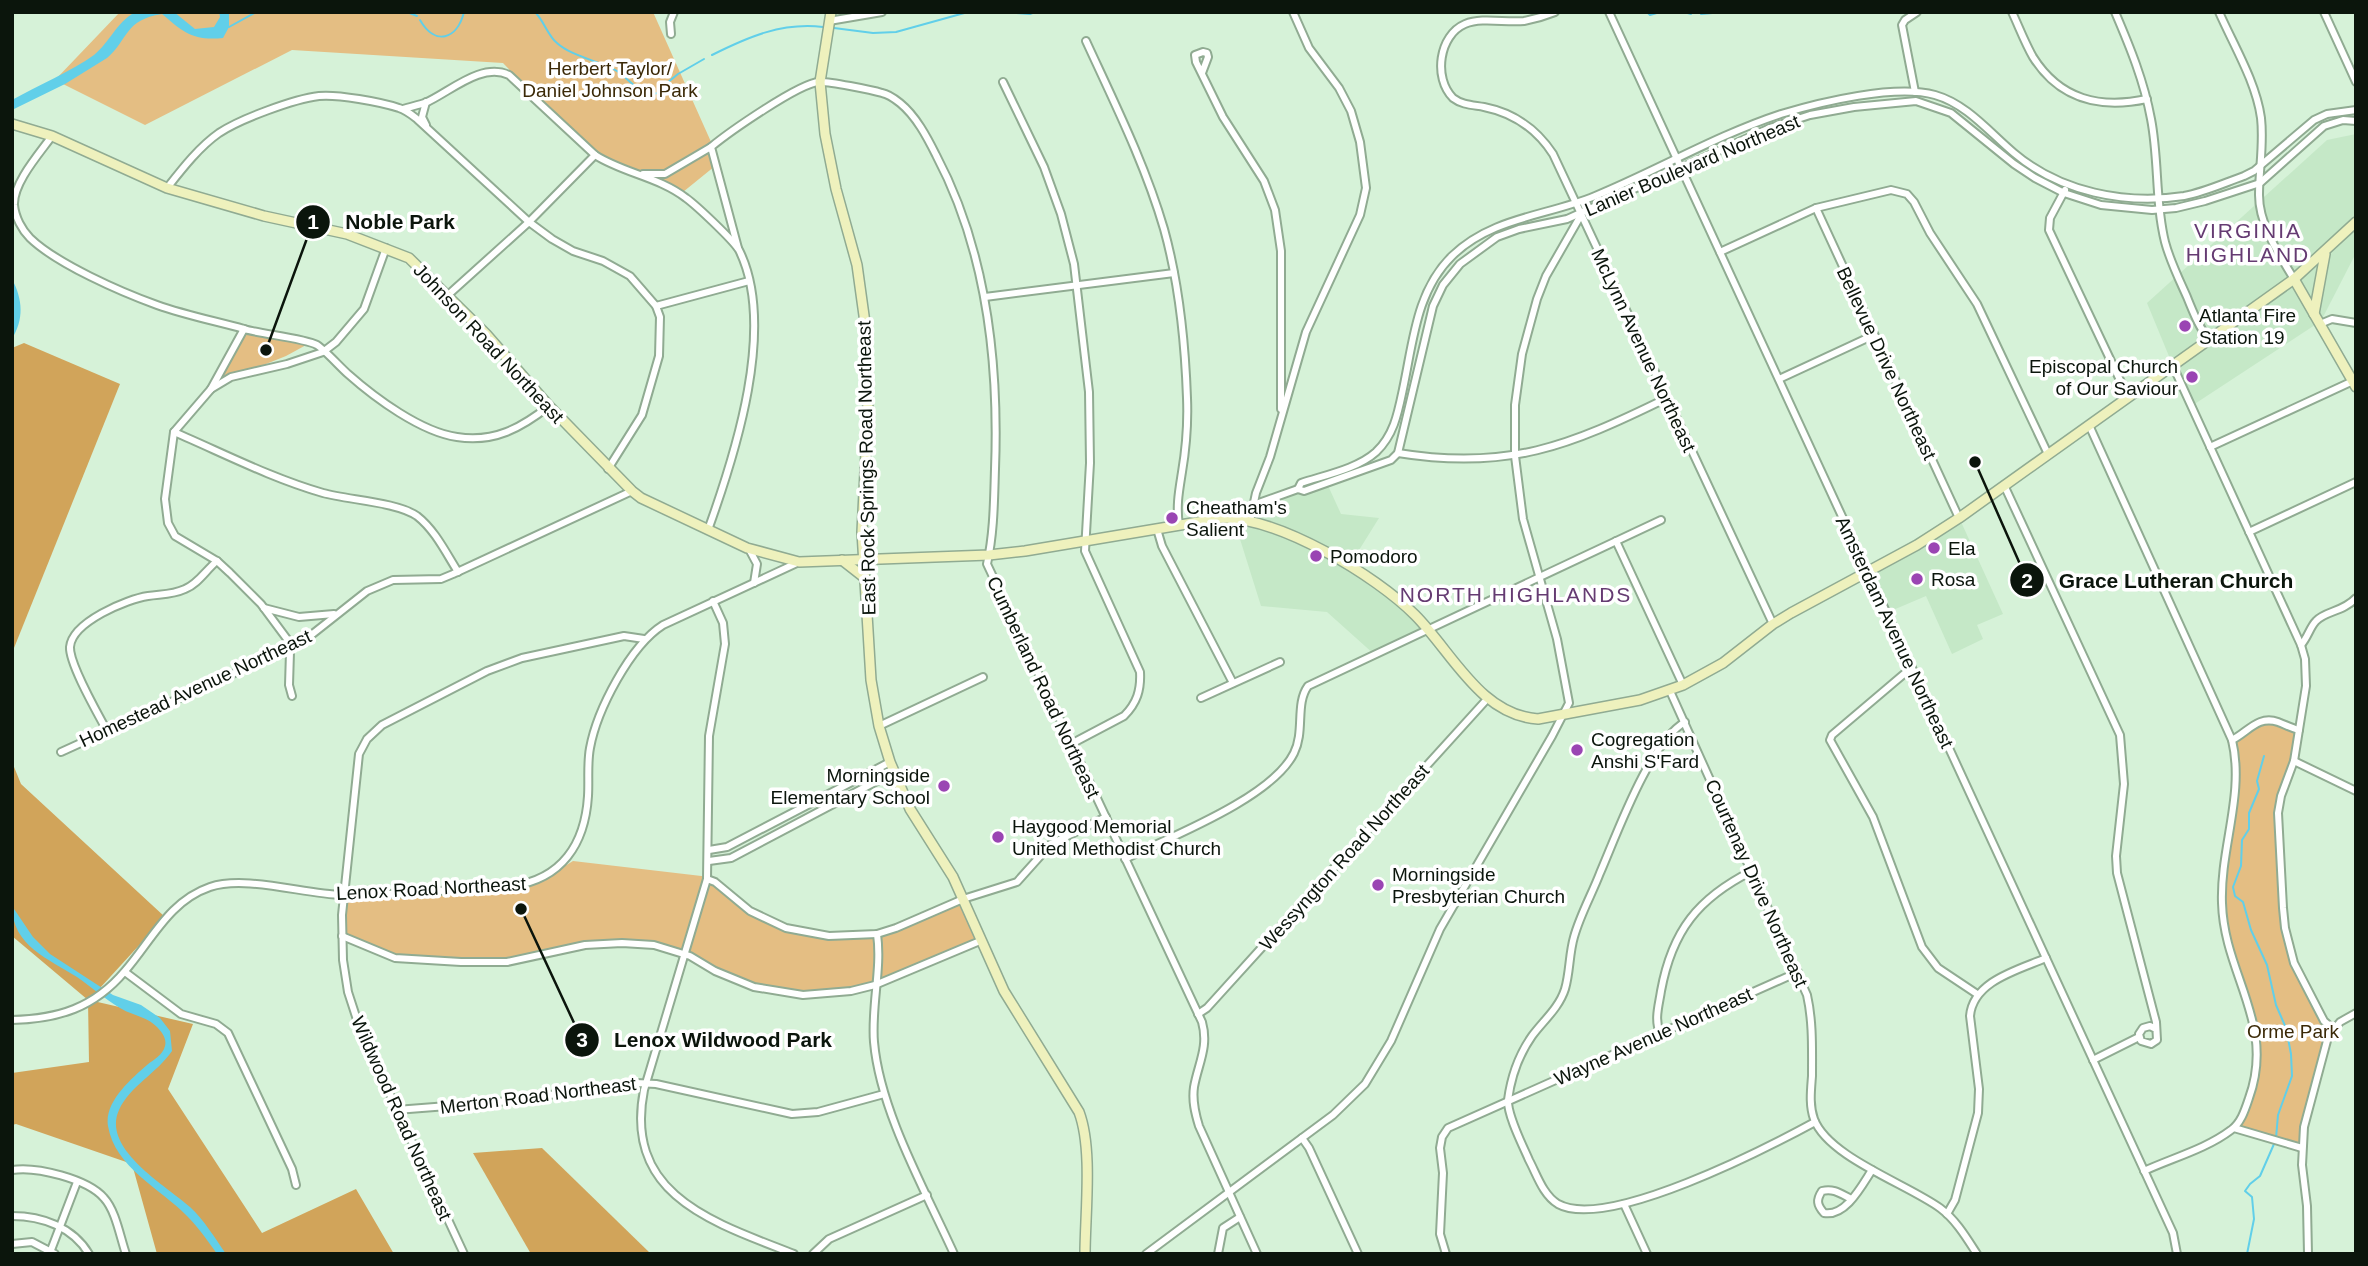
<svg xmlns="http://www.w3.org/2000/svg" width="2368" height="1266" font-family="Helvetica,sans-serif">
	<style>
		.built { fill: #c5e8c7 }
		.green { fill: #e4be83 }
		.forest { fill: #d1a45a }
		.water { fill: #61cfe9 }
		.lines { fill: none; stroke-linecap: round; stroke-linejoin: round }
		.stream { stroke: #61cfe9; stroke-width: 2 }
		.street-casing { stroke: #90ab92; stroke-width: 10 }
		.secondary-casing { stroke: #90ab92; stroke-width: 12 }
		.street { stroke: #fff; stroke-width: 6 }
		.secondary { stroke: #eef1bd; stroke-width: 9 }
		.poi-dot { fill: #9a45b3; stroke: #fff; stroke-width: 2.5 }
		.labels { text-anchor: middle; stroke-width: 7; stroke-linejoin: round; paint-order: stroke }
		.park-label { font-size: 19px; fill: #3b2907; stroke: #fff }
		.street-label { font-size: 19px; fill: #0b150c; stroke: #fff }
		.poi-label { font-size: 19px; fill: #0b150c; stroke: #fff; text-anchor: start }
		.neighbourhood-label { font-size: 21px; letter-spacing: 2px; fill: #653b72; stroke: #fff }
		.leader { fill: none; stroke: #0b150c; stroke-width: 2.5 }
		.callout-dot { fill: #0b150c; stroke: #fff; stroke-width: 2.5 }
		.mark-label { font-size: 21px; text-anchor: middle; font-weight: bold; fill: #fff }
		.callout-label { font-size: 21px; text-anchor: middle; font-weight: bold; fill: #0b150c; stroke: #fff; stroke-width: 7; stroke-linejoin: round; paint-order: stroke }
	</style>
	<rect width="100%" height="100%" fill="#d6f2d8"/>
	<g class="built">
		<path d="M 2356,134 L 2356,253 L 2321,321 L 2190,407 L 2147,303 L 2327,140 Z"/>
		<path d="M 1325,479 L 1341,514 L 1379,518 L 1351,563 L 1427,631 L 1375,655 L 1327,612 L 1261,606 L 1234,520 L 1246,507 Z"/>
		<path d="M 1957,513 L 2003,614 L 1977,625 L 1983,639 L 1952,654 L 1926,596 L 1886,613 L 1867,569 Z"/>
	</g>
	<g class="green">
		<path d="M 120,12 L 653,12 L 720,162 L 683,192 L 660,186 L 629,166 L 596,160 L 503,63 L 292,50 L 145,125 L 55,80 Z"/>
		<path d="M 248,328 L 308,344 L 286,356 L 216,384 Z"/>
		<path d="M 2272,720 L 2302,733 L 2292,769 L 2278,798 L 2280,870 L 2289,939 L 2304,983 L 2331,1024 L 2303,1147 L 2235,1128 L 2252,1100 L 2261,1052 L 2249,1001 L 2226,930 L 2224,869 L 2239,777 L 2235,742 L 2248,729 Z"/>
		<path d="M 573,861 L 710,877 L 741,906 L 780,927 L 824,938 L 881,935 L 963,900 L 981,940 L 845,994 L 805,996 L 745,982 L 688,955 L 641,943 L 593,944 L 550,952 L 500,965 L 430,961 L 381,955 L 340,937 L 345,894 L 515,888 L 547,877 Z"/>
	</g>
	<g class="forest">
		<path d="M 24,343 L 120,384 L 12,653 L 12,348 Z"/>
		<path d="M 12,762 L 21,784 L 165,917 L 89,1000 L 193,1024 L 168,1089 L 262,1233 L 356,1189 L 394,1254 L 157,1254 L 132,1164 L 16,1124 L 12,1125 L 12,1073 L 89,1062 L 88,1000 L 12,936 Z"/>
		<path d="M 542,1148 L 651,1254 L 531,1254 L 473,1153 Z"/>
	</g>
	<g class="water">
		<path d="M 135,12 L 174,12 L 195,29 L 214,27 L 220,17 L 219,12 L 229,12 L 229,27 L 223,38 C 193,41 183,32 162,14 C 124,20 129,39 107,58 L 65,84 L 12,110 L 12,100 C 37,86 72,71 94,55 C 110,42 116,23 135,12 Z"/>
		<path d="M 12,279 C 23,300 24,319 12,339 L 14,316 Z"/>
		<path d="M 12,906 L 33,937 L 50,954 L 113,995 L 141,1005 L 160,1018 L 170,1031 L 172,1051 C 157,1073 130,1086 119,1110 C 101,1149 167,1186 190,1207 C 204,1220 215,1238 226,1254 L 217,1254 C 208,1241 198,1227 187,1216 C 160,1188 115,1168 108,1126 C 104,1102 131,1079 147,1065 C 153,1060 163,1055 165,1046 C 167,1039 162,1032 157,1027 C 146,1016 133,1016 120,1008 C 105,999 91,987 77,977 C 49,959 12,946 12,906 Z"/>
	</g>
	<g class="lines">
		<g class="stream">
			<path d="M 407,12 L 417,16"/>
			<path d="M 535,12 C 544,21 548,36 557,43 C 571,56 599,61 617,71 C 626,77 635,88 647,95 L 658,93 L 663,87"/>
			<path d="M 1003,12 L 1030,14 L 1035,12"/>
			<path d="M 1647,12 L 1650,15 L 1660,12"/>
			<path d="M 1684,12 L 1691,14"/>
			<path d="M 1701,14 L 1724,12"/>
			<path d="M 420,20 C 435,46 457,40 464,12"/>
			<path d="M 229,27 L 256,12"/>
			<path d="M 834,28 L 873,33 L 896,32 L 968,12"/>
			<path d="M 712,55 C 748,37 782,22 823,27"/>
			<path d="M 667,83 L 678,74 L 704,59"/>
			<path d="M 2264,756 L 2257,781 L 2259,789 L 2249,813 L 2249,829 L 2242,840 L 2241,866 L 2233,887 L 2235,896 L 2243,902 L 2251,930 L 2267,965 L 2276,1005 L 2286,1028 L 2291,1054 L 2292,1076 L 2278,1115 L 2276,1138"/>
			<path d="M 2247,1254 L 2254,1219 L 2252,1197 L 2245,1191 L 2250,1184 L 2260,1176 L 2274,1144"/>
		</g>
		<g class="street-casing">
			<g id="street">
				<path d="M 1555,12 C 1545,16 1535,19 1524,21 C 1506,23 1482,17 1465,24 C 1439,35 1433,78 1453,98 C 1462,105 1473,105 1484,107 C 1514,113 1536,128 1553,154 L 1773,624"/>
				<path d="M 1609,12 L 2173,1233 L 2177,1254"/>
				<path d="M 2012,12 C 2019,27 2025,43 2033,57 C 2060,100 2100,109 2147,99"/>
				<path d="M 2115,12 C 2130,47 2144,81 2151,119 C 2159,160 2155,202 2165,242 C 2170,261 2179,279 2187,297 C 2193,312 2199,327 2209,340"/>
				<path d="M 2219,12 C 2234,46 2256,82 2261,118 C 2264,144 2259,169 2259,195 C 2259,225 2279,254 2294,279"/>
				<path d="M 2324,12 L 2356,82"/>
				<path d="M 829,21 L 882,12"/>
				<path d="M 671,34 L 670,22 L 674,12"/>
				<path d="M 1086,41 C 1114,102 1145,164 1164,229 C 1179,283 1185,341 1187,398 C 1188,422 1186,448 1182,472 C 1179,491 1176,506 1179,525"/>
				<path d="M 1202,73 L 1208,57 L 1207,53 L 1203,52 L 1195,55 L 1196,62 L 1223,117 L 1264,181 L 1275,210 L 1281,251 L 1281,409"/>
				<path d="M 1003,82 L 1044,167 L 1061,214 L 1074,264 L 1089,392 L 1090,463 L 1085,551 L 1140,672 C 1141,690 1137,703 1124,716 L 1071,744"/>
				<path d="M 1915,92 L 1902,25 L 1905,20 L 1917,12"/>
				<path d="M 403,109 C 410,107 418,105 425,103 C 450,92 481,62 509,75 L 595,155 C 623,173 659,177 686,198 C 697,206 733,240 739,250 C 777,326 735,455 708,530"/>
				<path d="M 426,125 L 422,117 L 426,102"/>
				<path d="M 52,136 C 39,154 13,183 14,205 C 15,217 22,230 30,238 C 57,264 121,292 157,305 C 185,315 215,321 244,329 C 260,334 304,338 317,345 C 325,350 340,367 348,374 C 375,398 421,432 457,437 C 494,443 521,428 549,406"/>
				<path d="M 643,174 L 665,174 L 711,147"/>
				<path d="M 167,188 C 182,169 199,147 219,133 C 240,119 294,99 319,96 C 337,94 381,102 399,108 C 406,110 412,115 417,119 L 529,222 L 552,239 L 573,251 L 603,261 L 630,276 L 656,306 L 660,317 L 659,356 L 642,415 L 608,469"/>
				<path d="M 2065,190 L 2050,218 L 2049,230 L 2128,397"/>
				<path d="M 1816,208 L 1959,518"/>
				<path d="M 738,248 L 711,147 C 728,133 799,83 819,82 C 828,81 872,90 882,93 C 888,94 895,99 900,103 C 916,116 927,137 936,155 C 987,251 999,362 995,469 C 994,500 994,533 987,564 L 1202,1022 C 1209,1047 1198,1064 1194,1087 C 1192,1101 1195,1113 1199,1126 L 1257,1254"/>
				<path d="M 1720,252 L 1816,208 L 1891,190 L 1907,194 L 1914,202 L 1930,233 L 1977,304 L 2048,454"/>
				<path d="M 448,295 L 529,222 L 595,155"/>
				<path d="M 985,297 L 1174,273"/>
				<path d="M 656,306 L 749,281"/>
				<path d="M 2320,324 L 2332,319 L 2356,323"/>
				<path d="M 2173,366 L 2301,645 L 2305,659 L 2306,686 L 2294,761 L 2281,796 L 2278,813 L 2283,908 L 2285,928 L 2294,963 L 2324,1021 L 2333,1029"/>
				<path d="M 1779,379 L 1874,335"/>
				<path d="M 211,389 L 244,329"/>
				<path d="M 2089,425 L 2232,740 C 2245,794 2220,848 2222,903 C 2224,975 2276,1023 2249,1098 C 2245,1110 2241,1123 2231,1130 C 2206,1149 2172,1158 2144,1171"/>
				<path d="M 174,432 C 223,453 271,478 323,493 C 348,500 397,502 417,516 C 435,530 446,553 458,572"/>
				<path d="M 2210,447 L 2353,381"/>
				<path d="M 1398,453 C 1508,471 1569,446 1667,398"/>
				<path d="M 2004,485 L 2120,735 L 2124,784 L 2116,856 L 2117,873 L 2156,1022 L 2157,1040 L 2151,1044 L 2141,1041 L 2139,1034 L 2143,1028 L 2150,1026 L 2156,1029"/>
				<path d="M 1298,489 L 1301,483 C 1325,475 1357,469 1376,452 C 1394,435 1398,413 1403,389 C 1413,343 1416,291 1452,256 C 1492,217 1547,216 1595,196 C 1658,170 1717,135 1781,114 C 1821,102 1895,84 1935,95 C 1967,104 1990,133 2014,153 C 2060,192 2125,205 2184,196 C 2205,192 2224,183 2244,176 L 2254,171 L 2314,120 L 2327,114 L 2356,110"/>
				<path d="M 1253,505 L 1298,489 L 1304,491 L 1391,460 L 1398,453 L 1433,306 L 1443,285 L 1460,264 L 1497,237 L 1519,229 L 1567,219 L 1770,128 L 1810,115 L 1854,107 L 1916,101 L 1951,113 L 2014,164 L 2035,178 L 2064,193 L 2101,205 L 2152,210 L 2176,208 L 2205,201 L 2260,183 L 2324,126 L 2343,120 L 2356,121"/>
				<path d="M 1250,521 L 1256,493 L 1270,457 L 1306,332 L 1360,215 L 1366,188 L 1360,142 L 1351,111 L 1339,88 L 1309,48 L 1293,12"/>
				<path d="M 1157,529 L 1162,546 L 1233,683"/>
				<path d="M 2249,532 L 2356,482"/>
				<path d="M 1616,541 L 1683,685"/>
				<path d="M 749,549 L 757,564 L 754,583"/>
				<path d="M 713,601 L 723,623 L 725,644 L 709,736 L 707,879 L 644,1090 C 623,1196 715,1223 794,1254"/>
				<path d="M 264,608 L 299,617 L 334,614"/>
				<path d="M 2301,645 C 2308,637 2310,627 2316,621 C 2325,611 2343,612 2356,598"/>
				<path d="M 1911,668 L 1832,735 L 1830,740 L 1873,817 L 1922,947 L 1938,968 L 1977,994"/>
				<path d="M 1670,691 L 1807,995 C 1813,1022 1812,1048 1812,1076 C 1811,1090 1809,1105 1814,1119 C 1828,1157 1907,1184 1940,1208 C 1956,1220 1966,1237 1977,1254"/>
				<path d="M 292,696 L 289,685 L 290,652 L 287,639 L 261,604 L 230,573 L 217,561 L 175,536 L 168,523 L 165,499 L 174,432 L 211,389 L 231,377 L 287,364 L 323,352 L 336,342 L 364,309 L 386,248"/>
				<path d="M 1201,698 L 1280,662"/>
				<path d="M 1685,722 C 1649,743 1617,834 1600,873 C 1592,894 1580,915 1574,937 C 1569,954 1570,972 1565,989 C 1559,1008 1543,1021 1532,1036 C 1518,1056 1511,1077 1508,1100 C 1507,1115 1523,1146 1529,1160 C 1537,1175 1543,1195 1558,1204 C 1607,1231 1767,1148 1815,1122"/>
				<path d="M 879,726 L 983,677"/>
				<path d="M 107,731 C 98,714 69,664 70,647 C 72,622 127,599 148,596 C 161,594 172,595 185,589 C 198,584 206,570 217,561"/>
				<path d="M 2232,740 C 2248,732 2258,715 2278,722 C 2286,725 2291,728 2299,730"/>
				<path d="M 61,752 L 285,650 L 310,636 L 367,591 L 393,580 L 441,579 L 453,574 L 632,491"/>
				<path d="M 2294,761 L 2356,791"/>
				<path d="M 709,850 L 727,847 L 890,762"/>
				<path d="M 1125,859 C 1170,837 1272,798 1294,753 C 1305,731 1295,704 1308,686 L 1661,520"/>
				<path d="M 709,861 L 731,858 L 894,772"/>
				<path d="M 707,879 L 715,882 L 750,911 L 786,928 L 829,936 L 877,934 L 896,928 L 963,899 L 1017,882 L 1051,844 L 1106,817"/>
				<path d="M 877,934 C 882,968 871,1007 874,1042 C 880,1111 925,1190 954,1254"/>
				<path d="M 342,936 L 395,958 L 461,962 L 507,962 L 585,945 L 622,943 L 654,945 L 690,956 L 715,971 L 754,987 L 803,995 L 851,991 L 875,985 L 980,941"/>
				<path d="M 125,972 L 181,1014 L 216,1024 L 228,1033 L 292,1169 L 296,1185"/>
				<path d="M 1198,1014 L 1207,1008 L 1488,698"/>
				<path d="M 12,1020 C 58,1019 94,1008 125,971 C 152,940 169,901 210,887 C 245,875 304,894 342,895 C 399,896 456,889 512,886 C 562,879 585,844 588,796 C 589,780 587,764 590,748 C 597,710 630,646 663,625 L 799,562"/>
				<path d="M 1660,1033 C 1654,1019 1659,1005 1661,991 C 1672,931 1698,898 1752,871"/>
				<path d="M 2093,1060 L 2139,1037"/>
				<path d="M 396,1110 L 499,1102 L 636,1083 L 656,1084 L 792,1114 L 818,1112 L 884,1094"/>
				<path d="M 2234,1128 L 2302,1148"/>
				<path d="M 1302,1138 L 1309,1148 L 1358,1254"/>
				<path d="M 12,1170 C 36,1166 88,1179 104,1198 C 116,1211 120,1237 126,1254"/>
				<path d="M 1851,1199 C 1841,1194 1834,1188 1822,1191 C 1816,1200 1817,1205 1824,1213 C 1846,1217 1862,1185 1872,1170"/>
				<path d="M 1624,1204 L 1647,1254"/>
				<path d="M 1947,1214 L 1955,1200 L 1978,1113 L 1979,1089 L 1970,1016 C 1973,981 2018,970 2046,958"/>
				<path d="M 12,1216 C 42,1216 73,1227 89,1254"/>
				<path d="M 12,1244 L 32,1242 L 55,1254"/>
				<path d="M 51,1250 L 77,1182"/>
				<path d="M 464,1254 L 361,1032 L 348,992 L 343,960 L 342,915 L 359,754 L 367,739 L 382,725 L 487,671 L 522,658 L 624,636 L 644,639"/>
				<path d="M 813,1254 L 829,1239 L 927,1195"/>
				<path d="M 1146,1254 L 1333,1115 L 1365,1084 L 1391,1041 L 1440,929 L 1552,736 L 1569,703 L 1557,639 L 1523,519 L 1515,456 L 1515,405 L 1522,354 L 1537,299 L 1546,276 L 1581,215"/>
				<path d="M 1218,1254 L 1223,1228 L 1240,1217"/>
				<path d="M 1446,1254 L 1440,1234 L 1443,1173 L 1440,1148 L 1442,1137 L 1448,1128 L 1798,972"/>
				<path d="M 2308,1254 L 2307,1206 L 2302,1165 L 2304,1127 L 2328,1037 L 2340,1022 L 2356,1013"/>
			</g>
		</g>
		<g class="secondary-casing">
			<g id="secondary">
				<path d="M 831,12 L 820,82 L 825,134 L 836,189 L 857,265 L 866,330 L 868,412 L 862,532 L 871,680 L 879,726 L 890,762 L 910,809 L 953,877 L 1004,991 L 1079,1112 C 1093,1149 1085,1214 1085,1254"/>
				<path d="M 12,124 L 52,136 L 167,188 L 264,216 L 347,234 L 409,258 L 486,334 L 549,406 L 632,491 L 641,498 L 747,548 L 799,562 L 989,555 L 1025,551 L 1222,518 C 1280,518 1375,575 1415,615 C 1452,652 1480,715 1538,719 L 1640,700 L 1683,685 L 1723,663 L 1773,624 L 1791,613 L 1917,545 L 1959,518 L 2294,279 L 2356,222"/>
				<path d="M 2294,279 L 2356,387"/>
				<path d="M 2314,314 L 2325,254"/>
				<path d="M 842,560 L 865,578"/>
			</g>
		</g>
		<use href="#street" class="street"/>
		<use href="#secondary" class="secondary"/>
	</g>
	<g class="poi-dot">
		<circle cx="2185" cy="326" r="7"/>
		<circle cx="2192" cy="377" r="7"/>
		<circle cx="1172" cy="518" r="7"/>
		<circle cx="1934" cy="548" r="7"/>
		<circle cx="1316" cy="556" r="7"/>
		<circle cx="1917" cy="579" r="7"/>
		<circle cx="1577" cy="750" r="7"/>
		<circle cx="944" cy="786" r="7"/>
		<circle cx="998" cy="837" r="7"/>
		<circle cx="1378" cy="885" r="7"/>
	</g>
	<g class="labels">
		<g class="park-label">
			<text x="610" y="75">Herbert Taylor/<tspan x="610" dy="22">Daniel Johnson Park</tspan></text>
			<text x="2293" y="1038">Orme Park</text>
		</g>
		<g class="street-label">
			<text transform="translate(1692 165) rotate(-23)" y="7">Lanier Boulevard Northeast</text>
			<text transform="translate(489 343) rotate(47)" y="7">Johnson Road Northeast</text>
			<text transform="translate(1644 350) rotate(65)" y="7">McLynn Avenue Northeast</text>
			<text transform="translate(1887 363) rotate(65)" y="7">Bellevue Drive Northeast</text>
			<text transform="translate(866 468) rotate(-91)" y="7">East Rock Springs Road Northeast</text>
			<text transform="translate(1895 632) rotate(65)" y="7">Amsterdam Avenue Northeast</text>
			<text transform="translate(1044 687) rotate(65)" y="7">Cumberland Road Northeast</text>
			<text transform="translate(195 688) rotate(-25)" y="7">Homestead Avenue Northeast</text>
			<text transform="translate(1344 857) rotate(-48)" y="7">Wessyngton Road Northeast</text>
			<text transform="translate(1757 883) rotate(66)" y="7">Courtenay Drive Northeast</text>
			<text transform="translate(431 888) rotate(-3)" y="7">Lenox Road Northeast</text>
			<text transform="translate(1653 1036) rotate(-24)" y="7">Wayne Avenue Northeast</text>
			<text transform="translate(538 1095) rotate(-7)" y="7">Merton Road Northeast</text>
			<text transform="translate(402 1118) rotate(66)" y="7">Wildwood Road Northeast</text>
		</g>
		<g class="poi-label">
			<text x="2199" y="322">Atlanta Fire<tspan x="2199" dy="22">Station 19</tspan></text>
			<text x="2178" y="373" text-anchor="end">Episcopal Church<tspan x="2178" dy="22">of Our Saviour</tspan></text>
			<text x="1186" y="514">Cheatham's<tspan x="1186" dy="22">Salient</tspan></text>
			<text x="1948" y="555">Ela</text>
			<text x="1330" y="563">Pomodoro</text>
			<text x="1931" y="586">Rosa</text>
			<text x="1591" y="746">Cogregation<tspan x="1591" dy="22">Anshi S'Fard</tspan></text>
			<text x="930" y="782" text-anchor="end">Morningside<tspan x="930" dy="22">Elementary School</tspan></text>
			<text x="1012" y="833">Haygood Memorial<tspan x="1012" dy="22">United Methodist Church</tspan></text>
			<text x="1392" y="881">Morningside<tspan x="1392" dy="22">Presbyterian Church</tspan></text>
		</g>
		<g class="neighbourhood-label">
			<text x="2248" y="238">VIRGINIA<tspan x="2248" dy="24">HIGHLAND</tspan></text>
			<text x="1516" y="602">NORTH HIGHLANDS</text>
		</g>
	</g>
	<path class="leader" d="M266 350L313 222M1975 462L2027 580M521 909L582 1040"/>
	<g class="callout-dot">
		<circle cx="266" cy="350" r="7"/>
		<circle cx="1975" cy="462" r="7"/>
		<circle cx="521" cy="909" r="7"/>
		<circle cx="313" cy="222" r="18"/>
		<circle cx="2027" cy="580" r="18"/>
		<circle cx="582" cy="1040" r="18"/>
	</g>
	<g class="mark-label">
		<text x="313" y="229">1</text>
		<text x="2027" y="588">2</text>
		<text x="582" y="1047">3</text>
	</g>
	<g class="callout-label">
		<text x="400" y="229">Noble Park</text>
		<text x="2176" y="588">Grace Lutheran Church</text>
		<text x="723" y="1047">Lenox Wildwood Park</text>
	</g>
	<rect width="2368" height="1266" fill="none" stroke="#0b150c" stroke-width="28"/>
</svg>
